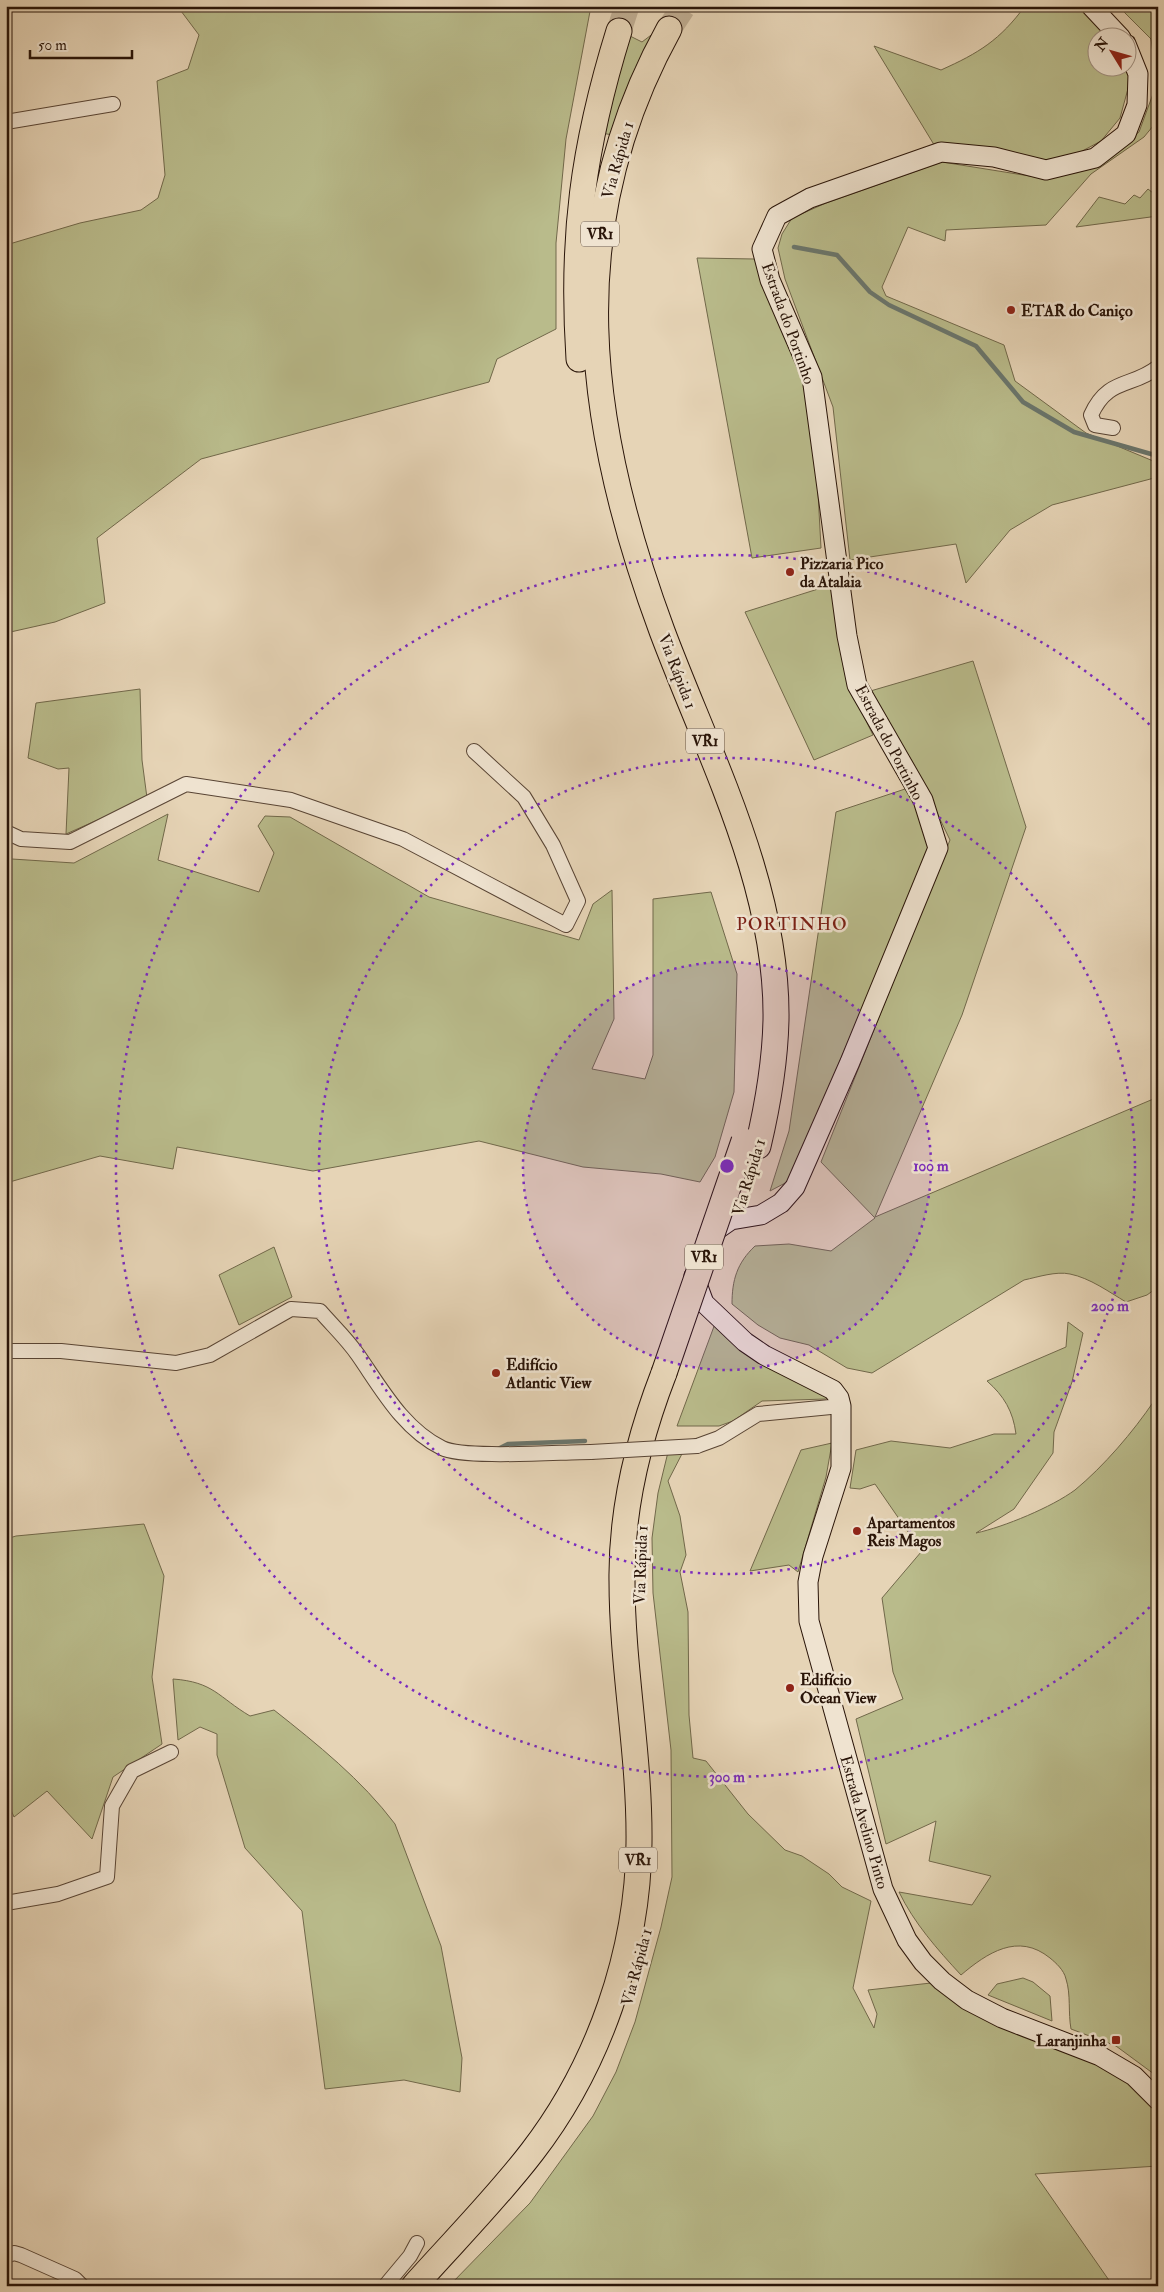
<svg xmlns="http://www.w3.org/2000/svg" width="1164" height="2292" font-family="'IM FELL Double Pica',serif">
	<style>
		.green { fill: #b9bb8b; stroke: #71684a }
		.lines { fill: none; stroke-linecap: round; stroke-linejoin: round }
		.stream { stroke: #6a766d; stroke-width: 4.5 }
		.highway-tunnel { stroke: #c0ae93; stroke-width: 25; stroke-dasharray: 25 12; stroke-linecap: butt }
		.street-casing { stroke: #584434; stroke-width: 16 }
		.secondary-casing { stroke: #291408; stroke-width: 21 }
		.highway-casing { stroke: #291408; stroke-width: 27 }
		.street { stroke: #efe3d0; stroke-width: 14 }
		.secondary { stroke: #efe3d0; stroke-width: 19 }
		.highway { stroke: #e6d4b6; stroke-width: 25 }
		.street-bridge-casing { stroke: #584434; stroke-width: 16; stroke-linecap: butt }
		.highway-bridge-casing { stroke: #291408; stroke-width: 27; stroke-linecap: butt }
		.street-bridge { stroke: #efe3d0; stroke-width: 14 }
		.highway-bridge { stroke: #e6d4b6; stroke-width: 25 }
		.ring { fill: none; stroke: #7b2cbf; stroke-width: 2.5; stroke-dasharray: 2.5 5 }
		.poi-dot { fill: #8f2418; stroke: #efe3d0; stroke-width: 2 }
		.labels { text-anchor: middle; stroke-width: 5; stroke-linejoin: round; paint-order: stroke }
		.shield { fill: #efe3d0; stroke: #645244; stroke-width: 1 }
		.shield-label { font-size: 15px; font-weight: bold; fill: #291408 }
		.street-label { font-size: 16px; fill: #291408; stroke: #efe3d0 }
		.poi-label { font-size: 16px; font-weight: bold; fill: #291408; stroke: #efe3d0; text-anchor: start }
		.neighbourhood-label { font-size: 18px; letter-spacing: 1px; fill: #7a1f14; stroke: #efe3d0 }
		.centre { fill: #7b2cbf; stroke: #efe3d0; stroke-width: 2.5 }
		.ring-label { font-size: 15px; text-anchor: middle; font-weight: bold; fill: #7b2cbf; stroke: #efe3d0; stroke-width: 5; stroke-linejoin: round; paint-order: stroke }
	</style>
	<rect width="100%" height="100%" fill="#e6d4b6"/>
	<filter id="stains"><feTurbulence type="fractalNoise" baseFrequency=".004" numOctaves="4"/><feColorMatrix values="0 0 0 0 .2 0 0 0 0 .09 0 0 0 0 .02 0 0 0 .5 -.17"/></filter>
	<radialGradient id="worn" r=".72"><stop offset=".6" stop-color="#630" stop-opacity="0"/><stop offset="1" stop-color="#630" stop-opacity=".3"/></radialGradient>
	<g class="green">
		<path d="M 181,6 L 591,6 L 566,139 L 556,243 L 556,329 L 497,359 L 489,382 L 201,459 L 97,538 L 105,603 L 55,622 L 6,633 L 6,245 L 80,223 L 141,210 L 158,198 L 165,175 L 157,81 L 188,69 L 199,35 L 181,11 Z"/>
		<path d="M 1025,6 L 1092,6 L 1122,37 L 1096,38 L 1096,68 L 1126,68 L 1127,48 L 1129,85 L 1120,118 L 1101,141 L 1071,157 L 1042,160 L 936,148 L 874,46 L 941,70 C 979,53 1000,40 1025,6 Z"/>
		<path d="M 1118,6 L 1158,6 L 1158,120 L 1144,137 L 1091,174 L 1046,225 L 946,230 L 945,241 L 908,227 L 882,287 L 886,296 L 1004,345 L 1015,381 L 1086,433 L 1158,463 L 1158,477 L 1052,505 L 1010,530 L 966,583 L 956,544 L 850,560 L 833,407 L 785,279 L 778,248 L 782,234 L 792,218 L 826,203 L 942,162 L 1042,178 L 1092,167 L 1139,132 L 1157,83 L 1151,39 Z"/>
		<path d="M 659,29 L 613,135 L 601,133 L 628,35 L 642,42 Z"/>
		<path d="M 1148,189 L 1158,197 L 1158,216 L 1076,227 L 1099,197 L 1125,204 L 1134,195 L 1140,198 Z"/>
		<path d="M 697,258 L 755,259 L 804,377 L 815,437 L 821,548 L 752,558 Z"/>
		<path d="M 834,584 L 847,682 L 873,735 L 814,760 L 745,612 Z"/>
		<path d="M 973,661 L 1026,827 L 962,1015 L 875,1217 L 1158,1097 L 1158,1287 L 1147,1295 L 1126,1302 C 1109,1292 1090,1278 1070,1274 C 1056,1271 1038,1277 1024,1280 L 872,1373 L 847,1368 L 809,1345 L 780,1338 L 758,1325 L 732,1304 C 732,1280 737,1263 755,1246 L 789,1244 L 831,1251 L 875,1218 L 821,1162 L 950,840 L 912,761 L 867,692 Z"/>
		<path d="M 140,689 L 142,760 L 147,798 L 66,834 L 69,768 L 58,769 L 28,758 L 36,703 Z"/>
		<path d="M 905,789 L 917,801 L 929,851 L 789,1181 L 770,1191 L 789,1131 L 836,812 Z"/>
		<path d="M 168,814 L 158,860 L 259,892 L 274,853 L 258,826 L 265,816 L 290,817 L 429,897 L 579,940 L 593,904 L 612,890 L 614,1019 L 592,1069 L 645,1079 L 653,1055 L 653,899 L 711,892 L 737,974 L 734,1092 L 715,1157 L 700,1182 L 661,1174 L 583,1167 L 479,1141 L 313,1171 L 177,1147 L 173,1169 L 100,1156 L 6,1183 L 6,854 L 12,859 L 74,863 Z"/>
		<path d="M 274,1247 L 292,1297 L 239,1325 L 219,1275 Z"/>
		<path d="M 716,1321 L 828,1397 L 826,1399 L 762,1401 L 733,1421 L 719,1426 L 677,1426 Z"/>
		<path d="M 1068,1322 L 1083,1333 L 1072,1382 L 1054,1432 L 1053,1453 L 1014,1509 L 976,1533 C 1004,1527 1052,1507 1075,1490 C 1104,1466 1133,1432 1154,1401 L 1158,1403 L 1158,2077 L 1116,2046 L 1071,2029 C 1068,2013 1071,1994 1066,1979 C 1064,1970 1056,1963 1050,1958 C 1018,1932 987,1953 961,1975 C 937,1949 914,1923 899,1892 L 972,1905 L 991,1876 L 929,1861 L 936,1821 L 886,1844 L 856,1719 L 903,1699 L 893,1672 L 882,1598 L 927,1545 L 913,1539 L 875,1484 L 860,1489 L 850,1488 L 856,1450 L 891,1441 L 950,1448 L 994,1434 L 1016,1434 C 1013,1411 1004,1396 987,1381 L 1066,1347 Z"/>
		<path d="M 832,1443 L 826,1477 L 798,1572 L 789,1565 L 750,1571 L 801,1450 Z"/>
		<path d="M 669,1448 L 685,1448 L 668,1481 L 680,1516 L 686,1555 L 680,1572 L 688,1612 L 689,1715 L 693,1758 L 706,1761 L 748,1814 L 785,1850 L 802,1856 L 829,1874 L 842,1887 L 871,1901 L 853,1988 L 874,2028 L 877,2014 L 868,1990 L 940,1982 L 1062,2041 L 1158,2102 L 1158,2166 L 1035,2174 L 1113,2286 L 449,2286 L 530,2203 L 593,2116 L 616,2072 L 635,2022 L 661,1927 L 672,1877 L 671,1750 L 653,1593 L 652,1538 L 658,1493 Z"/>
		<path d="M 144,1524 L 164,1576 L 152,1677 L 162,1744 L 113,1777 L 92,1839 L 47,1791 L 14,1817 L 6,1798 L 6,1539 L 16,1536 Z"/>
		<path d="M 173,1679 C 214,1682 218,1697 250,1716 L 274,1710 C 317,1744 362,1780 395,1824 L 441,1946 L 462,2058 L 460,2092 L 404,2080 L 325,2089 L 302,1911 L 245,1848 L 217,1755 L 217,1734 L 200,1727 L 178,1740 Z"/>
		<path d="M 1023,1978 L 1033,1982 L 1050,1996 L 1052,2021 L 988,1995 L 997,1984 Z"/>
	</g>
	<g class="lines">
		<g class="stream">
			<path d="M 794,247 L 837,255 L 870,292 L 889,305 L 976,346 L 1023,402 L 1074,432 L 1158,456"/>
			<path d="M 498,1449 L 508,1444 L 585,1441"/>
		</g>
		<g class="highway-tunnel">
			<path d="M 669,29 L 684,6"/>
			<path d="M 619,31 L 627,6"/>
		</g>
		<g class="street-casing">
			<g id="street">
				<path d="M 6,122 L 113,104"/>
				<path d="M 1113,428 L 1095,425 L 1091,415 C 1108,377 1132,388 1158,367"/>
				<path d="M 6,832 L 21,839 L 70,842 L 186,784 L 291,800 L 403,839 L 566,925 L 578,901 L 553,845 L 524,797 L 474,751"/>
				<path d="M 6,1351 L 61,1351 L 176,1363 L 210,1355 L 291,1309 L 320,1311 C 333,1326 347,1339 358,1355 C 381,1388 403,1429 442,1448 C 464,1459 560,1452 591,1452"/>
				<path d="M 697,1446 L 719,1438 L 758,1414 L 841,1406"/>
				<path d="M 6,1903 L 58,1894 L 107,1877 L 112,1806 L 132,1771 L 171,1752"/>
				<path d="M 6,2256 L 14,2253 L 21,2255 L 75,2279 L 82,2286"/>
				<path d="M 385,2286 L 410,2256 L 417,2243"/>
			</g>
		</g>
		<g class="secondary-casing">
			<g id="secondary">
				<path d="M 1091,6 L 1121,38"/>
				<path d="M 708,1236 L 731,1220 L 761,1215 L 781,1203 L 795,1187 L 850,1062 L 938,848 L 923,800 L 857,685 L 847,636 L 812,377 L 770,280 L 762,249 L 777,216 L 810,198 L 941,152 L 994,157 L 1046,170 L 1095,158 L 1126,134 L 1137,105 L 1138,74 L 1126,44"/>
				<path d="M 694,1276 L 704,1303 L 745,1342 L 764,1355 L 833,1390 L 839,1398 L 841,1406 L 841,1468 L 813,1556 L 808,1582 L 809,1621 L 883,1889 L 907,1940 L 923,1962 L 942,1981 L 967,2000 L 1002,2018 L 1100,2056 L 1134,2076 L 1158,2100"/>
			</g>
		</g>
		<g class="highway-casing">
			<g id="highway">
				<path d="M 669,29 C 559,228 586,426 662,631 C 708,754 778,885 776,1020 C 775,1063 768,1104 758,1146"/>
				<path d="M 579,359 C 571,238 583,147 619,31"/>
				<path d="M 414,2286 C 454,2241 496,2199 532,2152 C 599,2065 638,1952 639,1843 C 640,1755 622,1668 622,1581 C 621,1509 638,1440 664,1373"/>
			</g>
		</g>
		<use href="#street" class="street"/>
		<use href="#secondary" class="secondary"/>
		<use href="#highway" class="highway"/>
		<g class="street-bridge-casing">
			<path id="street-bridge" d="M 591,1452 L 697,1446"/>
		</g>
		<g class="highway-bridge-casing">
			<path id="highway-bridge" d="M 664,1373 L 744,1141"/>
		</g>
		<use href="#street-bridge" class="street-bridge"/>
		<use href="#highway-bridge" class="highway-bridge"/>
	</g>
	<circle cx="727" cy="1166" r="204" fill="#7b2cbf" fill-opacity=".12"/>
	<g class="ring">
		<circle cx="727" cy="1166" r="204"/>
		<circle cx="727" cy="1166" r="408"/>
		<path d="M1155 1602A611 611 0 1 1 1155 730"/>
	</g>
	<g class="poi-dot">
		<circle cx="1011" cy="310" r="5"/>
		<circle cx="790" cy="572" r="5"/>
		<circle cx="496" cy="1373" r="5"/>
		<circle cx="857" cy="1531" r="5"/>
		<circle cx="790" cy="1688" r="5"/>
		<rect x="1111" y="2035" width="10" height="10" rx="2.5"/>
	</g>
	<g class="labels">
		<g class="shield">
			<rect x="581" y="221.5" width="38" height="25" rx="4"/>
			<rect x="686" y="728.5" width="38" height="25" rx="4"/>
			<rect x="685" y="1244.5" width="38" height="25" rx="4"/>
			<rect x="619" y="1847.5" width="38" height="25" rx="4"/>
		</g>
		<g class="shield-label">
			<text x="600" y="239">VR1</text>
			<text x="705" y="746">VR1</text>
			<text x="704" y="1262">VR1</text>
			<text x="638" y="1865">VR1</text>
		</g>
		<g class="street-label">
			<text transform="translate(617 160) rotate(-74)" y="6">Via Rápida 1</text>
			<text transform="translate(789 323) rotate(70)" y="6">Estrada do Portinho</text>
			<text transform="translate(678 671) rotate(69)" y="6">Via Rápida 1</text>
			<text transform="translate(890 742) rotate(62)" y="6">Estrada do Portinho</text>
			<text transform="translate(748 1177) rotate(-73)" y="6">Via Rápida 1</text>
			<text transform="translate(640 1565) rotate(-88)" y="6">Via Rápida 1</text>
			<text transform="translate(865 1822) rotate(74)" y="6">Estrada Avelino Pinto</text>
			<text transform="translate(636 1967) rotate(-75)" y="6">Via Rápida 1</text>
		</g>
		<g class="poi-label">
			<text x="1021" y="316">ETAR do Caniço</text>
			<text x="800" y="569">Pizzaria Pico<tspan x="800" dy="18">da Atalaia</tspan></text>
			<text x="506" y="1370">Edifício<tspan x="506" dy="18">Atlantic View</tspan></text>
			<text x="867" y="1528">Apartamentos<tspan x="867" dy="18">Reis Magos</tspan></text>
			<text x="800" y="1685">Edifício<tspan x="800" dy="18">Ocean View</tspan></text>
			<text x="1106" y="2046" text-anchor="end">Laranjinha</text>
		</g>
		<g class="neighbourhood-label">
			<text x="792" y="930">PORTINHO</text>
		</g>
	</g>
	<circle cx="727" cy="1166" r="8" class="centre"/>
	<g class="ring-label">
		<text x="931" y="1171">100 m</text>
		<text x="1110" y="1311">200 m</text>
		<text x="727" y="1782">300 m</text>
	</g>
	<rect width="1164" height="2292" fill="none" stroke="#e6d4b6" stroke-width="25"/>
	<rect x="8" y="8" width="1149" height="2277" fill="none" stroke="#291408" stroke-width="2.5"/>
	<rect x="12" y="12" width="1139" height="2267" fill="none" stroke="#291408"/>
	<g transform="translate(1112 52) rotate(307)"><circle r="24" fill="#efe3d0" stroke="#a09080"/>
	<path d="M0-4L9 19L0 12L-9 19Z" fill="#8f2418"/>
	<text y="-8" font-size="14" font-weight="bold" text-anchor="middle" fill="#291408">N</text>
	</g>
	<path d="M30 50v8h102v-8" fill="none" stroke="#291408" stroke-width="2.5"/>
	<text x="38" y="50" font-size="15" fill="#291408" stroke="#efe3d0" stroke-width="4" paint-order="stroke">50 m</text>
	<rect width="100%" height="100%" filter="url(#stains)"/>
	<rect width="100%" height="100%" fill="url(#worn)"/>
</svg>
